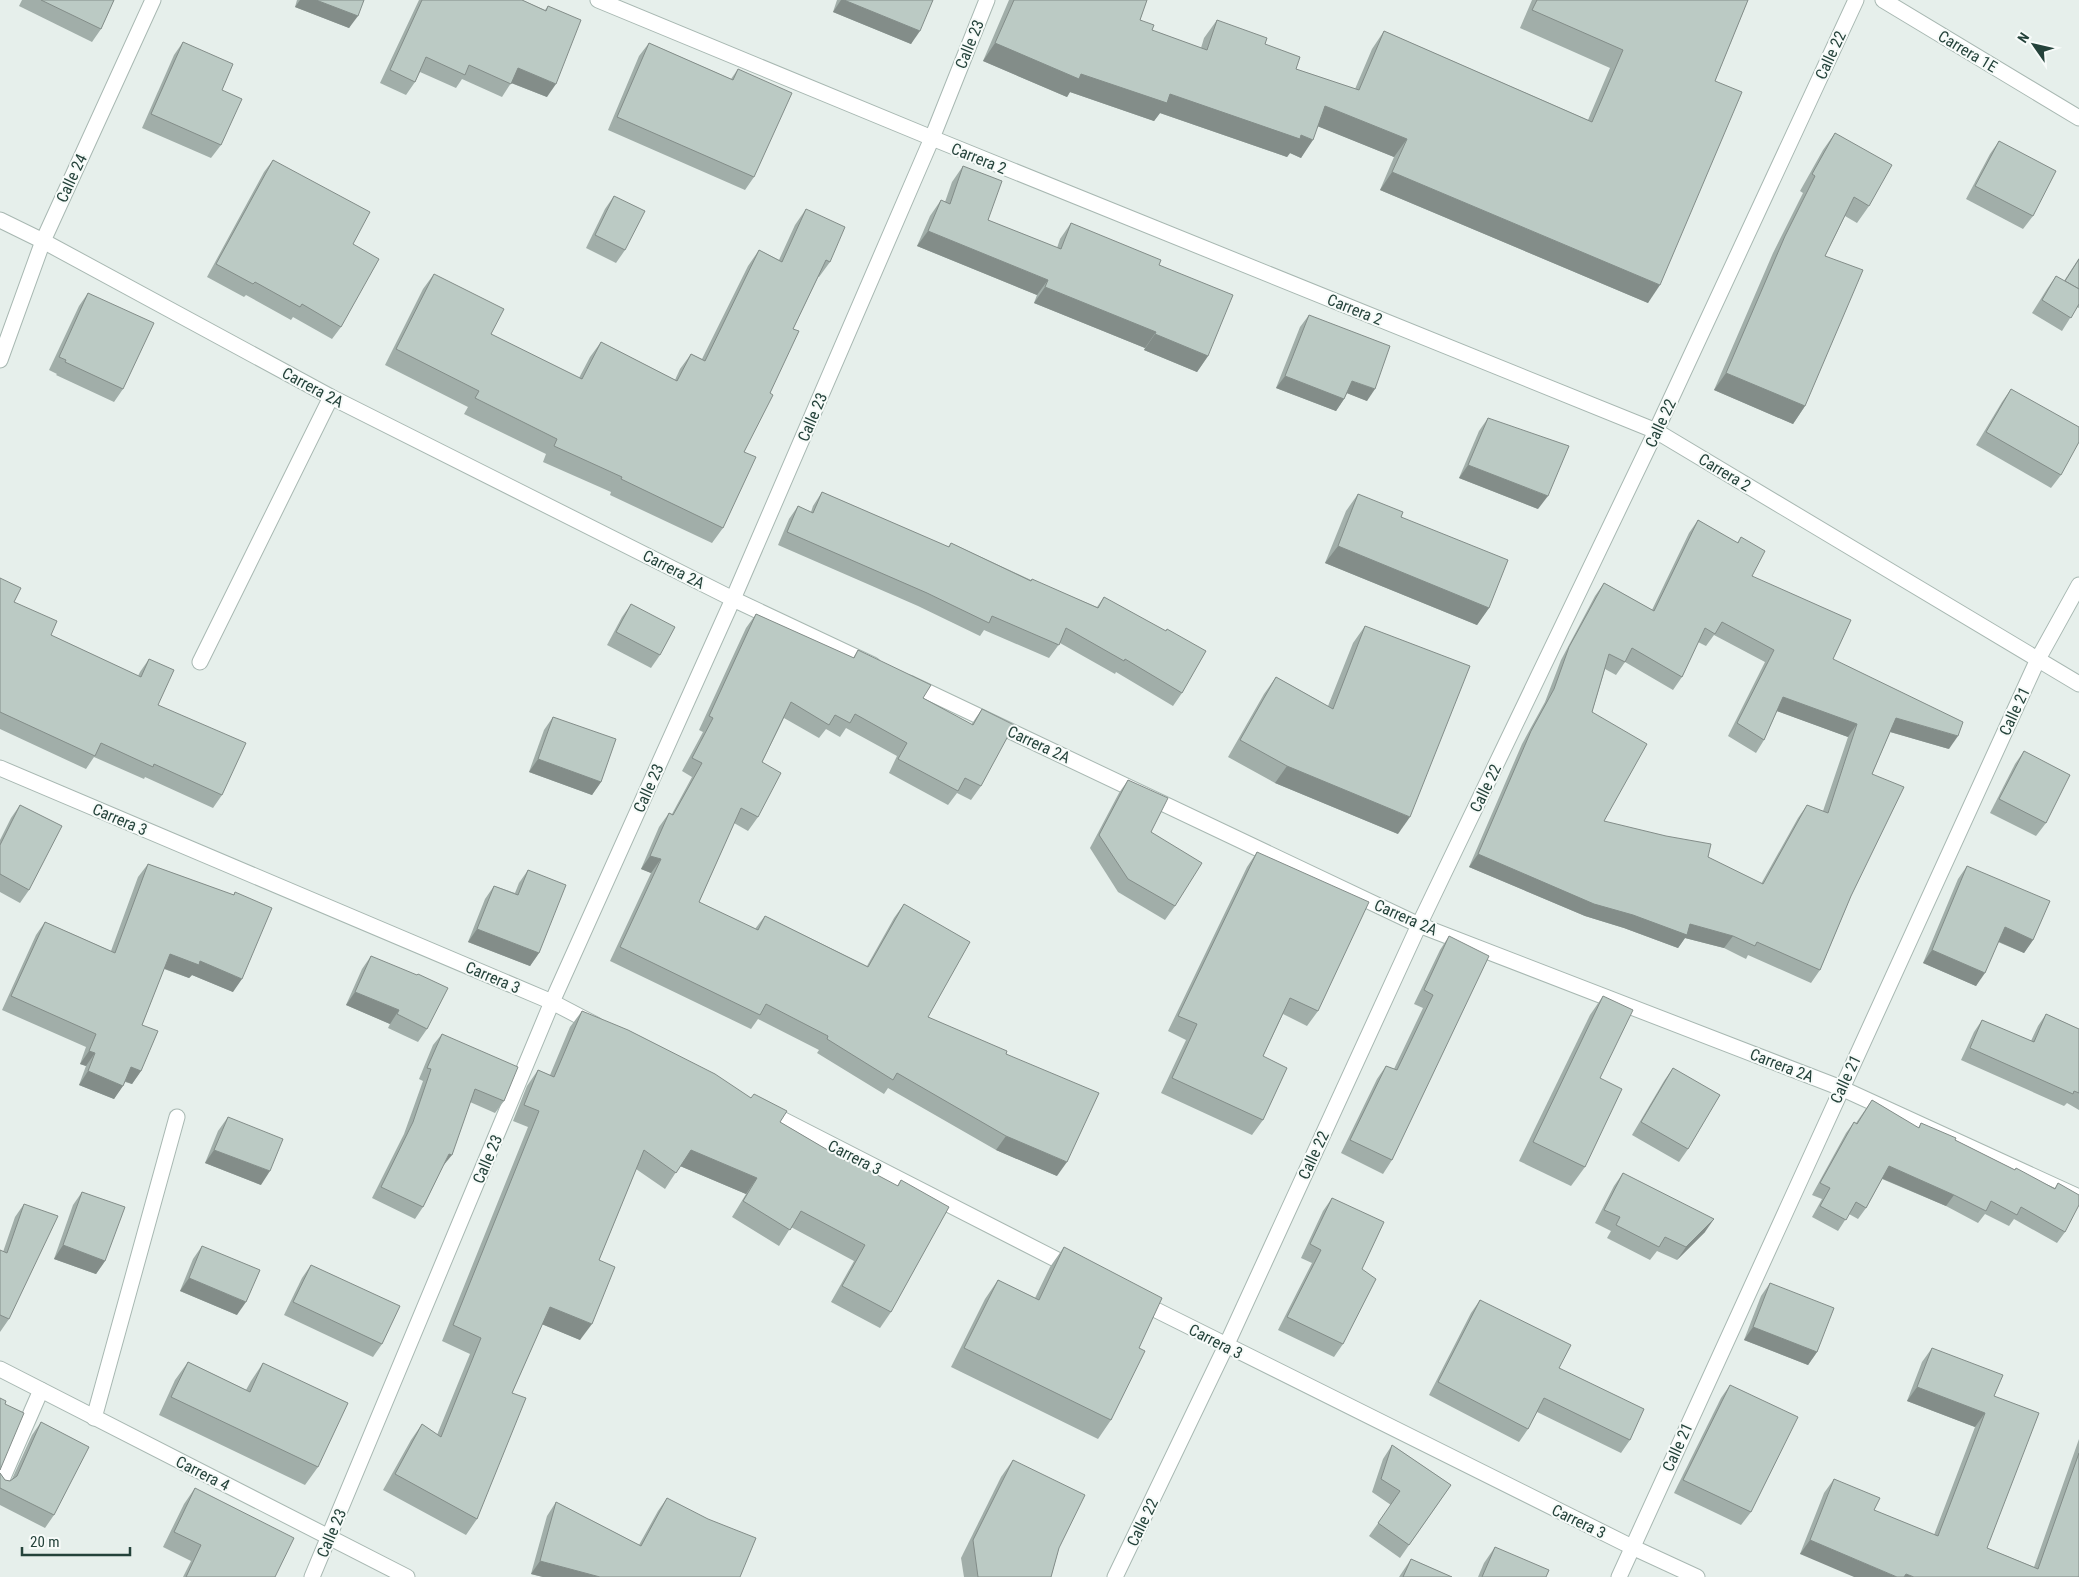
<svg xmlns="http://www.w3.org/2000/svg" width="2079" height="1577" font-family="'Roboto Condensed',sans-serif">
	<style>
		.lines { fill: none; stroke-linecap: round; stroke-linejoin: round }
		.minor-casing { stroke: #a8b8b2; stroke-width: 17 }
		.minor { stroke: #fff; stroke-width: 15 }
		.wall { fill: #a1aea9; fill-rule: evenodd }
		.shaded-wall { fill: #838d89 }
		.building { fill: #bbcac4; stroke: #838d89; fill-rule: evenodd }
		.labels { text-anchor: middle; stroke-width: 4; stroke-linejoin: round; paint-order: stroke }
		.street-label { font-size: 16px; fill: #24423a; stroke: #f7fbf9 }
	</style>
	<rect width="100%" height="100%" fill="#e6efeb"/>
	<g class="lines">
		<g class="minor-casing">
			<g id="minor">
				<path d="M 598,0 L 932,138 L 1656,431 L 2079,684"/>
				<path d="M 1883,0 L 2079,118"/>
				<path d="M 0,220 L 43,241 L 331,397 L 733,599 L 873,665"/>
				<path d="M 0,360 L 43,241 L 153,0"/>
				<path d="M 200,662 L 331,397"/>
				<path d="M 909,683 L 1419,925 L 1841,1088 L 2079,1197"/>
				<path d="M 0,768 L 552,1002 L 596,1025"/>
				<path d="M 764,1110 L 1073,1268"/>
				<path d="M 1138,1301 L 1632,1547 L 1697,1577"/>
				<path d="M 0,1369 L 407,1577"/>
				<path d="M 94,1418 L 177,1117"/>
				<path d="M 0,1484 L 41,1390"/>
				<path d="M 312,1577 L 552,1002 L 733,599 L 932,138 L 987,0"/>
				<path d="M 1115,1577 L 1226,1346 L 1419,925 L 1656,431 L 1856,0"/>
				<path d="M 1619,1577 L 2038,659 L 2079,585"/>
			</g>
		</g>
		<use href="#minor" class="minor"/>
	</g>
	<g class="wall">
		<path d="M 22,0 L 114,0 L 101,29 L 92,42 L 19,6 Z"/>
		<path d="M 297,0 L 364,0 L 349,28 L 295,7 Z"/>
		<path d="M 419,0 L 522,0 L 545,10 L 548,6 L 547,97 L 511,83 L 502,97 L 462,79 L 456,88 L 420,72 L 415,82 L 406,95 L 380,83 Z"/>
		<path d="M 837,0 L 933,0 L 911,44 L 833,12 Z"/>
		<path d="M 1009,0 L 1147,0 L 1140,20 L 1152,30 L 1201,48 L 1204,38 L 1217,20 L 1265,44 L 1296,69 L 1355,89 L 1372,49 L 1384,31 L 1588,120 L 1610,68 L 1520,28 L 1532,0 L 1748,0 L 1715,81 L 1648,303 L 1380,190 L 1394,157 L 1318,126 L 1301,158 L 1290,153 L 1287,157 L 1160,113 L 1154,121 L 1070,92 L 1067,97 L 983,61 Z"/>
		<path d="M 183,42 L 222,90 L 221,145 L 211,158 L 142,128 L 174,55 Z"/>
		<path d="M 649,43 L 731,79 L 738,69 L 754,177 L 745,190 L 608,130 L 639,56 Z"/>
		<path d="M 1835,133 L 1869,206 L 1857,223 L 1845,216 L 1825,256 L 1805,406 L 1793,424 L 1714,390 L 1773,253 L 1803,193 L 1800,191 L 1823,150 Z"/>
		<path d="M 1999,141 L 2033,216 L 2023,229 L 1966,199 L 1990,154 Z"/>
		<path d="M 273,160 L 353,244 L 341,327 L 332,339 L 293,317 L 291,320 L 246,295 L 244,297 L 207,277 L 264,172 Z"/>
		<path d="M 963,166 L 988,220 L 1057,248 L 1060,239 L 1071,223 L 1159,265 L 1208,356 L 1197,372 L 1144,350 L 1145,348 L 1034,303 L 1037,295 L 917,246 L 930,216 L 941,200 L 945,202 L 952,182 Z"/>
		<path d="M 614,196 L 625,250 L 616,263 L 586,248 L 605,209 Z"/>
		<path d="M 806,209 L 830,262 L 819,277 L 818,277 L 793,329 L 770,393 L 744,452 L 723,528 L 712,543 L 610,495 L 611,492 L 543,462 L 546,454 L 464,414 L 468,407 L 385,365 L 423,289 L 434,274 L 491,334 L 579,378 L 590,357 L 601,342 L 675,380 L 680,369 L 691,354 L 702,359 L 748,266 L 759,250 L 779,260 L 795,225 Z"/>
		<path d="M 2079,258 L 2079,308 L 2077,307 L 2062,331 L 2032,313 L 2047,289 L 2056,276 L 2064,281 Z"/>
		<path d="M 88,293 L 123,389 L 114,402 L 56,375 L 57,374 L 49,370 L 79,306 Z"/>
		<path d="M 1309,315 L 1367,401 L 1347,393 L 1344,399 L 1336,411 L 1276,388 L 1300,327 Z"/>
		<path d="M 2011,389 L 2061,475 L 2051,488 L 1976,445 L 2002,402 Z"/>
		<path d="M 1488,418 L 1538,509 L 1459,478 L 1479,431 Z"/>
		<path d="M 822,492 L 948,547 L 951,543 L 1031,580 L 1097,607 L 1104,597 L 1182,693 L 1173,706 L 1116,672 L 1115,674 L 1060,643 L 1049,658 L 984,630 L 980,636 L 918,606 L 778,545 L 789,519 L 798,506 L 811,512 L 813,506 Z"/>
		<path d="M 1358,494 L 1401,517 L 1489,608 L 1477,625 L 1325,563 L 1346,511 Z"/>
		<path d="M 1698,520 L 1737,543 L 1741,537 L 1752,576 L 1833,659 L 1949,749 L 1890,732 L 1872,774 L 1851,896 L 1820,970 L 1811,983 L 1748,955 L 1746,959 L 1724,948 L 1685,938 L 1678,948 L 1624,928 L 1585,916 L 1469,867 L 1522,744 L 1545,702 L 1561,660 L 1595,596 L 1604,583 L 1652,610 L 1689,533 ZM 1714,635 L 1765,662 L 1728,736 L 1756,753 L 1764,740 L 1777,711 L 1848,737 L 1823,811 L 1807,805 L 1798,818 L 1761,884 L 1708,857 L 1604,821 L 1592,712 L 1605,669 L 1616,675 L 1625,662 L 1673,690 L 1682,677 L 1698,642 L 1706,646 Z"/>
		<path d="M 0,578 L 14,602 L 51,635 L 138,676 L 140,672 L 149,659 L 158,705 L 222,795 L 213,808 L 145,777 L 144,779 L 94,757 L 86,769 L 0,729 Z"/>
		<path d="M 631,604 L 660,655 L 651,668 L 607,645 L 622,617 Z"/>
		<path d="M 756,614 L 853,658 L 858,650 L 923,698 L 971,725 L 982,709 L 981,786 L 971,800 L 957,793 L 948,805 L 889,773 L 897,756 L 846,728 L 840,737 L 826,729 L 819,738 L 784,718 L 762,762 L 758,817 L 748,831 L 734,823 L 699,902 L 755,929 L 765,916 L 867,966 L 894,918 L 904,904 L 928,1017 L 1006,1054 L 1057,1176 L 996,1150 L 888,1088 L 884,1094 L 817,1053 L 819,1050 L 758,1019 L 751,1029 L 610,961 L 651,873 L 641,869 L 659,827 L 669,813 L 672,814 L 692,777 L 682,771 L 703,732 L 699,730 L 746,628 Z"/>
		<path d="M 1365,626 L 1398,834 L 1275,783 L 1228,757 L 1264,694 L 1276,677 L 1328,706 L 1353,643 Z"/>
		<path d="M 553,717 L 601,782 L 592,795 L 529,772 L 544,730 Z"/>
		<path d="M 2024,751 L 2046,823 L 2036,836 L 1990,813 L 2015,764 Z"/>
		<path d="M 1128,780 L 1151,832 L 1175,906 L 1165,920 L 1118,892 L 1090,848 L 1119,793 Z"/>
		<path d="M 20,805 L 29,890 L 20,903 L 0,892 L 0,840 L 11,818 Z"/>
		<path d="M 1257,852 L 1318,1011 L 1307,1026 L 1283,1014 L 1263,1056 L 1263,1120 L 1252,1135 L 1161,1093 L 1186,1040 L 1168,1031 L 1247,867 Z"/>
		<path d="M 148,864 L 233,895 L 235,892 L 233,992 L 192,975 L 189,978 L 164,969 L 142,1025 L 141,1071 L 132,1084 L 125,1082 L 114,1099 L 79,1085 L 86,1066 L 80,1064 L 86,1047 L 2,1010 L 36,935 L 45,922 L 111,951 L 138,877 Z"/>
		<path d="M 1967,866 L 2033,940 L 2024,953 L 1998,942 L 1976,986 L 1923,963 L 1958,879 Z"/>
		<path d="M 528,870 L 539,953 L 530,966 L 468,942 L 485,899 L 494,886 L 515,893 L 519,883 Z"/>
		<path d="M 1449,936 L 1392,1160 L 1383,1174 L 1341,1153 L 1377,1079 L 1386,1066 L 1394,1069 L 1423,1008 L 1414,1004 L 1440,950 Z"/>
		<path d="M 371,956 L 427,1029 L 418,1042 L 388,1028 L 390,1024 L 346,1005 L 362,969 Z"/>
		<path d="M 1603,996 L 1600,1078 L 1585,1167 L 1571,1186 L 1519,1161 L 1590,1015 Z"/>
		<path d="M 582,1011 L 780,1122 L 848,1162 L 897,1186 L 901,1180 L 891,1312 L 880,1328 L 831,1302 L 854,1261 L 791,1227 L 779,1246 L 732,1217 L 746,1194 L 680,1166 L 665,1189 L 636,1169 L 599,1260 L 580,1340 L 542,1324 L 512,1393 L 477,1519 L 466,1535 L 383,1490 L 411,1440 L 422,1424 L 437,1435 L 470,1354 L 442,1341 L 528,1127 L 513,1121 L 527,1086 L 538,1070 L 550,1075 L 570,1027 Z"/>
		<path d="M 2046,1014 L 2079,1029 L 2079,1110 L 2067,1103 L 2064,1106 L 1961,1060 L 1974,1032 L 1982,1020 L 2031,1041 L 2038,1026 Z"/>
		<path d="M 442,1034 L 504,1101 L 495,1113 L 470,1102 L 443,1166 L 423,1207 L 415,1219 L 372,1198 L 404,1134 L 423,1081 L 419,1079 L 433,1045 Z"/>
		<path d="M 1673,1068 L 1688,1149 L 1679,1162 L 1632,1135 L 1664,1081 Z"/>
		<path d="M 1872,1100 L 1918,1128 L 1921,1123 L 2015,1170 L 2055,1188 L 2058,1183 L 2065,1232 L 2057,1243 L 2014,1219 L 2009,1226 L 1985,1214 L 1978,1223 L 1946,1206 L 1882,1179 L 1866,1208 L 1858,1219 L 1849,1214 L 1838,1231 L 1812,1217 L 1822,1199 L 1812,1195 L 1846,1133 L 1854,1122 L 1856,1123 Z"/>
		<path d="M 228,1117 L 261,1185 L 205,1163 L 218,1131 Z"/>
		<path d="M 1623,1173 L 1705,1232 L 1677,1260 L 1657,1251 L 1650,1260 L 1607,1238 L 1611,1231 L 1595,1223 L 1614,1186 Z"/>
		<path d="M 82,1192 L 105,1261 L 96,1274 L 54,1259 L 73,1205 Z"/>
		<path d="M 1332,1198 L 1362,1269 L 1343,1344 L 1334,1357 L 1278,1330 L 1312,1263 L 1301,1258 L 1323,1211 Z"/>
		<path d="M 24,1204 L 9,1319 L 0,1332 L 0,1250 L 3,1252 L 15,1217 Z"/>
		<path d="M 202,1246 L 237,1315 L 180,1291 L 193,1259 Z"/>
		<path d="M 1064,1247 L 1139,1348 L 1111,1420 L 1098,1439 L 951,1367 L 985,1299 L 998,1280 L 1035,1298 L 1050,1267 Z"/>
		<path d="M 311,1265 L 382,1344 L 373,1357 L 284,1315 L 302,1278 Z"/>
		<path d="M 1770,1283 L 1817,1352 L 1808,1365 L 1744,1340 L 1761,1296 Z"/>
		<path d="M 1480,1300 L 1630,1440 L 1621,1453 L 1537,1412 L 1528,1429 L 1519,1442 L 1429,1395 L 1471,1313 Z"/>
		<path d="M 1932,1348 L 1994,1396 L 1987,1548 L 2034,1567 L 2079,1439 L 2079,1576 L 1800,1554 L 1824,1493 L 1834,1479 L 1874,1510 L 1934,1535 L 1975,1427 L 1907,1401 L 1922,1362 Z"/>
		<path d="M 188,1362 L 246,1390 L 251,1381 L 263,1363 L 318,1467 L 305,1485 L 159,1415 L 175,1380 Z"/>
		<path d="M 1730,1385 L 1751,1512 L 1741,1525 L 1674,1493 L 1721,1398 Z"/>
		<path d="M 41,1422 L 54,1515 L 45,1528 L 0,1505 L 0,1473 L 5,1480 L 10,1481 L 12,1479 L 32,1435 Z"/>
		<path d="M 1392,1445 L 1451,1485 L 1400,1558 L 1369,1536 L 1391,1505 L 1372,1492 L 1383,1459 Z"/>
		<path d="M 1013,1460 L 1059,1548 L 1051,1577 L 964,1577 L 961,1558 L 1001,1477 Z"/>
		<path d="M 195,1488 L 275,1577 L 183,1577 L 191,1561 L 163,1547 L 184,1504 Z"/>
		<path d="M 667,1498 L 740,1577 L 543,1577 L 531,1574 L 547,1516 L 556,1502 L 639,1545 L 658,1511 Z"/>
		<path d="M 1495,1547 L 1546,1577 L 1478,1577 L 1484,1563 Z"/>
		<path d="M 1411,1559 L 1452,1577 L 1399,1577 Z"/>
	</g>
	<g class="shaded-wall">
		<path d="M 300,0 L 316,0 L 358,16 L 349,28 L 295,7 Z"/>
		<path d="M 841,0 L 844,0 L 920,31 L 911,44 L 833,12 Z"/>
		<path d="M 995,43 L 1081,74 L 1170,94 L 1301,135 L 1313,140 L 1301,158 L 1290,153 L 1287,157 L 1160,113 L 1154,121 L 1070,92 L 1067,97 L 983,61 Z"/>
		<path d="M 518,68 L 556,84 L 547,97 L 509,82 Z"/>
		<path d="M 1325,106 L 1407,139 L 1394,157 L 1312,124 Z"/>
		<path d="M 1392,172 L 1660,285 L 1648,303 L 1380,190 Z"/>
		<path d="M 928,231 L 1048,280 L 1037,295 L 917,246 Z"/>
		<path d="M 1045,287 L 1156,332 L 1145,348 L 1034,303 Z"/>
		<path d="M 1155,334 L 1208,356 L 1197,372 L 1144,350 Z"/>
		<path d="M 1726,373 L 1805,406 L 1793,424 L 1714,390 Z"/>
		<path d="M 1285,376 L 1344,399 L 1336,411 L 1276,388 Z"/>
		<path d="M 1352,381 L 1375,389 L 1367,401 L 1344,392 Z"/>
		<path d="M 1468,465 L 1548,496 L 1538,509 L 1459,478 Z"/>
		<path d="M 1338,546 L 1489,608 L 1477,625 L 1325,563 Z"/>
		<path d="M 1783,697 L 1857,724 L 1848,737 L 1774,710 Z"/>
		<path d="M 1896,718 L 1958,736 L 1949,749 L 1887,731 Z"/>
		<path d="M 538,759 L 601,782 L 592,795 L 529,772 Z"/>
		<path d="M 1287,766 L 1410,817 L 1398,834 L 1275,783 Z"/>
		<path d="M 1478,854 L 1690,924 L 1733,936 L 1724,948 L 1685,938 L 1678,948 L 1624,928 L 1585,916 L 1469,867 Z"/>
		<path d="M 650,856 L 661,859 L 651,873 L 641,869 Z"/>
		<path d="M 2005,927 L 2033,940 L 2024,953 L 1995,940 Z"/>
		<path d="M 477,929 L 539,953 L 530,966 L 468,942 Z"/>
		<path d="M 1932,950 L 1985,973 L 1976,986 L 1923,963 Z"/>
		<path d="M 170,954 L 200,961 L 242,979 L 233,992 L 192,975 L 189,978 L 160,967 Z"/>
		<path d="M 355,992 L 399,1010 L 390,1024 L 346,1005 Z"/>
		<path d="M 89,1051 L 95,1053 L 86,1066 L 80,1064 Z"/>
		<path d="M 131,1067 L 141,1071 L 132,1084 L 122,1080 Z"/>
		<path d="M 88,1071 L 123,1086 L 114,1099 L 79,1085 Z"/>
		<path d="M 1006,1136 L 1067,1162 L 1057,1176 L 996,1150 Z"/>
		<path d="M 214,1150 L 270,1171 L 261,1185 L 205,1163 Z"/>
		<path d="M 691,1150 L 757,1178 L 746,1194 L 680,1166 Z"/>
		<path d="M 449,1154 L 452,1155 L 443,1166 Z"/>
		<path d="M 1889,1166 L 1954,1195 L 1946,1206 L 1881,1178 Z"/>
		<path d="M 1714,1219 L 1705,1232 L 1677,1260 L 1686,1247 Z"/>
		<path d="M 63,1245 L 105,1261 L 96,1274 L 54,1259 Z"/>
		<path d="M 189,1278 L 246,1302 L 237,1315 L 180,1291 Z"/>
		<path d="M 550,1307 L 592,1324 L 580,1340 L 539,1323 Z"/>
		<path d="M 1753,1327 L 1817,1352 L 1808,1365 L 1744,1340 Z"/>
		<path d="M 1917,1387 L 1985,1413 L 1975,1427 L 1907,1401 Z"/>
		<path d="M 1810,1540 L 1897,1577 L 1854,1577 L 1800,1554 Z"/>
		<path d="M 540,1561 L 600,1577 L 543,1577 L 531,1574 Z"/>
		<path d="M 1906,1574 L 1914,1577 L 1903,1577 Z"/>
	</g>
	<g class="building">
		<path d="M 41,0 L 114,0 L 101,29 Z"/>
		<path d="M 316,0 L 364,0 L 358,16 Z"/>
		<path d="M 422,0 L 522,0 L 546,11 L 548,6 L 581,20 L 556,84 L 518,68 L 511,84 L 469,65 L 465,75 L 426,57 L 415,82 L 390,70 Z"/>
		<path d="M 844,0 L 933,0 L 920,31 Z"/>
		<path d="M 1014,0 L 1147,0 L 1140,20 L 1154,25 L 1152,30 L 1207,50 L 1217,20 L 1267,38 L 1265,44 L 1300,57 L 1296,69 L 1359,90 L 1384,31 L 1592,122 L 1623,50 L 1532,10 L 1537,0 L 1748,0 L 1715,81 L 1742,92 L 1660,285 L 1392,172 L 1407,139 L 1325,106 L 1313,140 L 1301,135 L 1300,139 L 1170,94 L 1167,103 L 1081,74 L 1079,79 L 995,43 Z"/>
		<path d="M 183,42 L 233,64 L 222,90 L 242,99 L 221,145 L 151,114 Z"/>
		<path d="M 649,43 L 733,80 L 738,69 L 792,93 L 754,177 L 617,117 Z"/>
		<path d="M 1835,133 L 1892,165 L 1869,206 L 1854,197 L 1825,256 L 1863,270 L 1805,406 L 1726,373 L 1785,236 L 1815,176 L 1812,174 Z"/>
		<path d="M 1999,141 L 2056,171 L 2033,216 L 1975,186 Z"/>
		<path d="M 273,160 L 370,212 L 353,244 L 379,259 L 341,327 L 302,304 L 300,307 L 255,282 L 253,284 L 216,264 Z"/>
		<path d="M 963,166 L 1002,181 L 988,220 L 1061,249 L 1071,223 L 1161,260 L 1159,265 L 1233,295 L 1208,356 L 1155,334 L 1156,332 L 1045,287 L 1048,280 L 928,231 L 941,200 L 950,204 Z"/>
		<path d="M 614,196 L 645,211 L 625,250 L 595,235 Z"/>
		<path d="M 806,209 L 845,227 L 830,262 L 826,260 L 793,329 L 799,331 L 770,393 L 773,395 L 744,452 L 756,457 L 723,528 L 621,479 L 622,477 L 554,446 L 557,439 L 475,398 L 479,391 L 396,349 L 434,274 L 504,309 L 491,334 L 582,379 L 601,342 L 677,381 L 691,354 L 705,361 L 759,250 L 782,262 Z"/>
		<path d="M 2079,259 L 2079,289 L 2065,281 Z"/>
		<path d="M 2056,276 L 2079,289 L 2079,304 L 2071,318 L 2042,300 Z"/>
		<path d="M 88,293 L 154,323 L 123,389 L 65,362 L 66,360 L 59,357 Z"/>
		<path d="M 1309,315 L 1390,346 L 1375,389 L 1352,381 L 1344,399 L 1285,376 Z"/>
		<path d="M 2011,389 L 2079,427 L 2079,442 L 2061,475 L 1986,432 Z"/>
		<path d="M 1488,418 L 1569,446 L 1548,496 L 1468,465 Z"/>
		<path d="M 822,492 L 949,547 L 951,543 L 1031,581 L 1032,579 L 1098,608 L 1104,597 L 1166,631 L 1167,629 L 1206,651 L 1182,693 L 1125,659 L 1124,661 L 1066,628 L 1059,645 L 992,616 L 989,623 L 927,593 L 787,532 L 798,506 L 813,513 Z"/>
		<path d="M 1358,494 L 1403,512 L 1401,517 L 1508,560 L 1489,608 L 1338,546 Z"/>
		<path d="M 1698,520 L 1738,543 L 1741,537 L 1765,551 L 1752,576 L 1851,620 L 1833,659 L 1963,722 L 1958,736 L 1896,718 L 1872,774 L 1904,787 L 1851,896 L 1820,970 L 1757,942 L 1755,946 L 1733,936 L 1690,924 L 1687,935 L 1633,915 L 1594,904 L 1478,854 L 1531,731 L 1554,689 L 1569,647 L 1604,583 L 1654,611 ZM 1722,622 L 1774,650 L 1737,723 L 1764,740 L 1783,697 L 1857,724 L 1828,813 L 1807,805 L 1763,884 L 1708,857 L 1711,844 L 1666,836 L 1604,821 L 1647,744 L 1592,712 L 1609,654 L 1625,662 L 1632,648 L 1682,677 L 1705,628 L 1715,634 Z"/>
		<path d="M 0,578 L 21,588 L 14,602 L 57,621 L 51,635 L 141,677 L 149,659 L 174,670 L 158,705 L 246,743 L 222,795 L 154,764 L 153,767 L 101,743 L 95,756 L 0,712 Z"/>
		<path d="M 631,604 L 675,627 L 660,655 L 616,632 Z"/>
		<path d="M 756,614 L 854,658 L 858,650 L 931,685 L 923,698 L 973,725 L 982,709 L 1014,725 L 981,786 L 965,778 L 958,791 L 898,759 L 907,743 L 855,714 L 850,723 L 835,715 L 829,725 L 791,702 L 762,762 L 781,773 L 758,817 L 741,808 L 699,902 L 758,930 L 765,916 L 868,967 L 904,904 L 970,942 L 928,1017 L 1007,1051 L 1006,1054 L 1099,1093 L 1067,1162 L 1006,1136 L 897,1073 L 893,1080 L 827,1039 L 828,1036 L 766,1004 L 760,1015 L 620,947 L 661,859 L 650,856 L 669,813 L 673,815 L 702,763 L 692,758 L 713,718 L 709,716 Z"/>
		<path d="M 1365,626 L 1470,666 L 1410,817 L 1287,766 L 1240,740 L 1276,677 L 1333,709 Z"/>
		<path d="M 553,717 L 616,739 L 601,782 L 538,759 Z"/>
		<path d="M 2024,751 L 2070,775 L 2046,823 L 1999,799 Z"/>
		<path d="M 1128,780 L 1168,798 L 1151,832 L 1202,863 L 1175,906 L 1128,879 L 1099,835 Z"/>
		<path d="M 20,805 L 62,826 L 29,890 L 0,874 L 0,845 Z"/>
		<path d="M 1257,852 L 1369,902 L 1318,1011 L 1290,998 L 1263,1056 L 1287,1068 L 1263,1120 L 1172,1078 L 1197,1024 L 1178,1016 Z"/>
		<path d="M 148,864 L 234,895 L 235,892 L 272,908 L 242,979 L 200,961 L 199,965 L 170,954 L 142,1025 L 158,1031 L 141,1071 L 131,1067 L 123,1086 L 88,1071 L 95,1053 L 89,1051 L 96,1034 L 11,996 L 45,922 L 115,953 Z"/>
		<path d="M 1967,866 L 2050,901 L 2033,940 L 2005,927 L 1985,973 L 1932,950 Z"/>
		<path d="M 528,870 L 566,885 L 539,953 L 477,929 L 494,886 L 518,895 Z"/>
		<path d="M 1449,936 L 1489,956 L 1392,1160 L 1350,1140 L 1386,1066 L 1397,1070 L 1433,995 L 1424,990 Z"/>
		<path d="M 371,956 L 417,975 L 418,974 L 448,988 L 427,1029 L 397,1014 L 399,1010 L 355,992 Z"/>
		<path d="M 1603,996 L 1633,1010 L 1600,1078 L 1622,1089 L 1585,1167 L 1533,1142 Z"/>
		<path d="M 582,1011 L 628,1030 L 715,1074 L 751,1098 L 754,1094 L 787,1111 L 780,1122 L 848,1162 L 849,1160 L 898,1186 L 901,1180 L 949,1207 L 891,1312 L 842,1286 L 865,1245 L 801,1211 L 790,1230 L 743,1201 L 757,1178 L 691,1150 L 676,1173 L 644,1150 L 599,1260 L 615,1267 L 592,1324 L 550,1307 L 512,1393 L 526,1398 L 477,1519 L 395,1474 L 422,1424 L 441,1437 L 481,1338 L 453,1325 L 539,1111 L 524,1105 L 538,1070 L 554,1077 Z"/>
		<path d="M 2046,1014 L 2079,1029 L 2079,1093 L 2074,1091 L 2073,1094 L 1970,1048 L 1982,1020 L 2034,1042 Z"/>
		<path d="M 442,1034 L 518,1067 L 504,1101 L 475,1089 L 452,1155 L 449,1154 L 423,1207 L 381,1187 L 413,1122 L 431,1069 L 427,1068 Z"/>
		<path d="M 1673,1068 L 1720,1095 L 1688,1149 L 1641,1122 Z"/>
		<path d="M 1872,1100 L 1919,1128 L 1921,1123 L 1956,1138 L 1955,1140 L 2015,1170 L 2016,1168 L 2055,1189 L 2058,1183 L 2079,1195 L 2079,1205 L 2065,1232 L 2021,1207 L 2017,1215 L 1991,1201 L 1986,1211 L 1954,1195 L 1889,1166 L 1866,1208 L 1856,1202 L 1846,1220 L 1820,1206 L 1830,1188 L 1820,1183 L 1854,1122 L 1857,1124 Z"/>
		<path d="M 228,1117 L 283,1139 L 270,1171 L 214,1150 Z"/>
		<path d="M 1623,1173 L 1714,1219 L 1686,1247 L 1665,1237 L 1659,1247 L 1616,1225 L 1620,1217 L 1604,1210 Z"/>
		<path d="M 82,1192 L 125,1207 L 105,1261 L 63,1245 Z"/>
		<path d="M 1332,1198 L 1384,1222 L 1362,1269 L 1376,1279 L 1343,1344 L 1287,1317 L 1321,1250 L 1310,1244 Z"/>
		<path d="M 24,1204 L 58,1216 L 9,1319 L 0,1315 L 0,1250 L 7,1253 Z"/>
		<path d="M 202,1246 L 260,1270 L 246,1302 L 189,1278 Z"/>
		<path d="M 1064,1247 L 1162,1298 L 1139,1348 L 1145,1351 L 1111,1420 L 964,1348 L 998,1280 L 1039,1300 Z"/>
		<path d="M 311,1265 L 400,1306 L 382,1344 L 293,1302 Z"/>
		<path d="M 1770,1283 L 1834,1308 L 1817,1352 L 1753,1327 Z"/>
		<path d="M 1480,1300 L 1571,1345 L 1559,1368 L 1644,1409 L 1630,1440 L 1544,1398 L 1528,1429 L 1438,1382 Z"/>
		<path d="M 1932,1348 L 2003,1375 L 1994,1396 L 2039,1413 L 1987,1548 L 2038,1569 L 2079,1453 L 2079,1577 L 1914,1577 L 1906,1574 L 1904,1577 L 1897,1577 L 1810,1540 L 1834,1479 L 1880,1498 L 1874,1510 L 1938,1536 L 1985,1413 L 1917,1387 Z"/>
		<path d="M 188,1362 L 250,1392 L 263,1363 L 348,1403 L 318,1467 L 171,1397 Z"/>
		<path d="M 1730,1385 L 1798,1417 L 1751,1512 L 1683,1480 Z"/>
		<path d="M 0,1398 L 6,1401 L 5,1404 L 24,1413 L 0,1470 Z"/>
		<path d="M 41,1422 L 89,1447 L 54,1515 L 0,1488 L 0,1473 L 5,1480 L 10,1481 L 17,1476 Z"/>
		<path d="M 1392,1445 L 1451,1485 L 1409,1545 L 1378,1523 L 1400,1491 L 1381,1479 Z"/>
		<path d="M 1013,1460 L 1085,1495 L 1059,1548 L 1051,1577 L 978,1577 L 973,1540 Z"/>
		<path d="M 195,1488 L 294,1538 L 275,1577 L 186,1577 L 201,1545 L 174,1532 Z"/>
		<path d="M 667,1498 L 708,1519 L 756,1538 L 740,1577 L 600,1577 L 540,1561 L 556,1502 L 641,1546 Z"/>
		<path d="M 1495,1547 L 1549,1570 L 1546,1577 L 1482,1577 Z"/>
		<path d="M 1411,1559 L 1452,1577 L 1403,1577 Z"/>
	</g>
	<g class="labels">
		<g class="street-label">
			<text transform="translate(969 44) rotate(-68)" y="6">Calle 23</text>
			<text transform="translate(1968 51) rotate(31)" y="6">Carrera 1E</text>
			<text transform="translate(1830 55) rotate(-65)" y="6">Calle 22</text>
			<text transform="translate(979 158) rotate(22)" y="6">Carrera 2</text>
			<text transform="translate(71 178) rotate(-65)" y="6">Calle 24</text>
			<text transform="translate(1355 309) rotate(22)" y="6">Carrera 2</text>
			<text transform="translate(313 387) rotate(28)" y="6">Carrera 2A</text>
			<text transform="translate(812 417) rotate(-67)" y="6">Calle 23</text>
			<text transform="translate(1660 423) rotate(-65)" y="6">Calle 22</text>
			<text transform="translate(1725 472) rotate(31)" y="6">Carrera 2</text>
			<text transform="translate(674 569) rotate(27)" y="6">Carrera 2A</text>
			<text transform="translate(2014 711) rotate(-65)" y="6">Calle 21</text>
			<text transform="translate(1039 744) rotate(25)" y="6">Carrera 2A</text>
			<text transform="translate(648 788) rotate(-66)" y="6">Calle 23</text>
			<text transform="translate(1485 788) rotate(-64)" y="6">Calle 22</text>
			<text transform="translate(120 819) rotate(23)" y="6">Carrera 3</text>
			<text transform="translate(1406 917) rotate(24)" y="6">Carrera 2A</text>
			<text transform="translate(493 977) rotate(23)" y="6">Carrera 3</text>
			<text transform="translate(1782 1065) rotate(21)" y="6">Carrera 2A</text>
			<text transform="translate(1845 1079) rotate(-65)" y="6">Calle 21</text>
			<text transform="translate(1313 1155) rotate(-65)" y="6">Calle 22</text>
			<text transform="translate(855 1157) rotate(27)" y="6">Carrera 3</text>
			<text transform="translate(487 1159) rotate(-67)" y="6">Calle 23</text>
			<text transform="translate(1216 1341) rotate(27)" y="6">Carrera 3</text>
			<text transform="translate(1677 1447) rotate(-66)" y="6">Calle 21</text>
			<text transform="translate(203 1473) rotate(27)" y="6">Carrera 4</text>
			<text transform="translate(1579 1521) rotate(26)" y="6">Carrera 3</text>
			<text transform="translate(1142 1522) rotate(-64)" y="6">Calle 22</text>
			<text transform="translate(331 1533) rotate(-67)" y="6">Calle 23</text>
		</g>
	</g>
	<g transform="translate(2034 45) rotate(304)" stroke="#f7fbf9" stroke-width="4" paint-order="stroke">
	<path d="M0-4L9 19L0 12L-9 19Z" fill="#24423a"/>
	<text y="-8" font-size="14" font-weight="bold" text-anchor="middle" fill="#24423a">N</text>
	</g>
	<path d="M22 1547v8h108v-8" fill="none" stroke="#24423a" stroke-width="2.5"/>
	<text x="30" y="1547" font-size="15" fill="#24423a" stroke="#f7fbf9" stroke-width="4" paint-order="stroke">20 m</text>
</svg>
